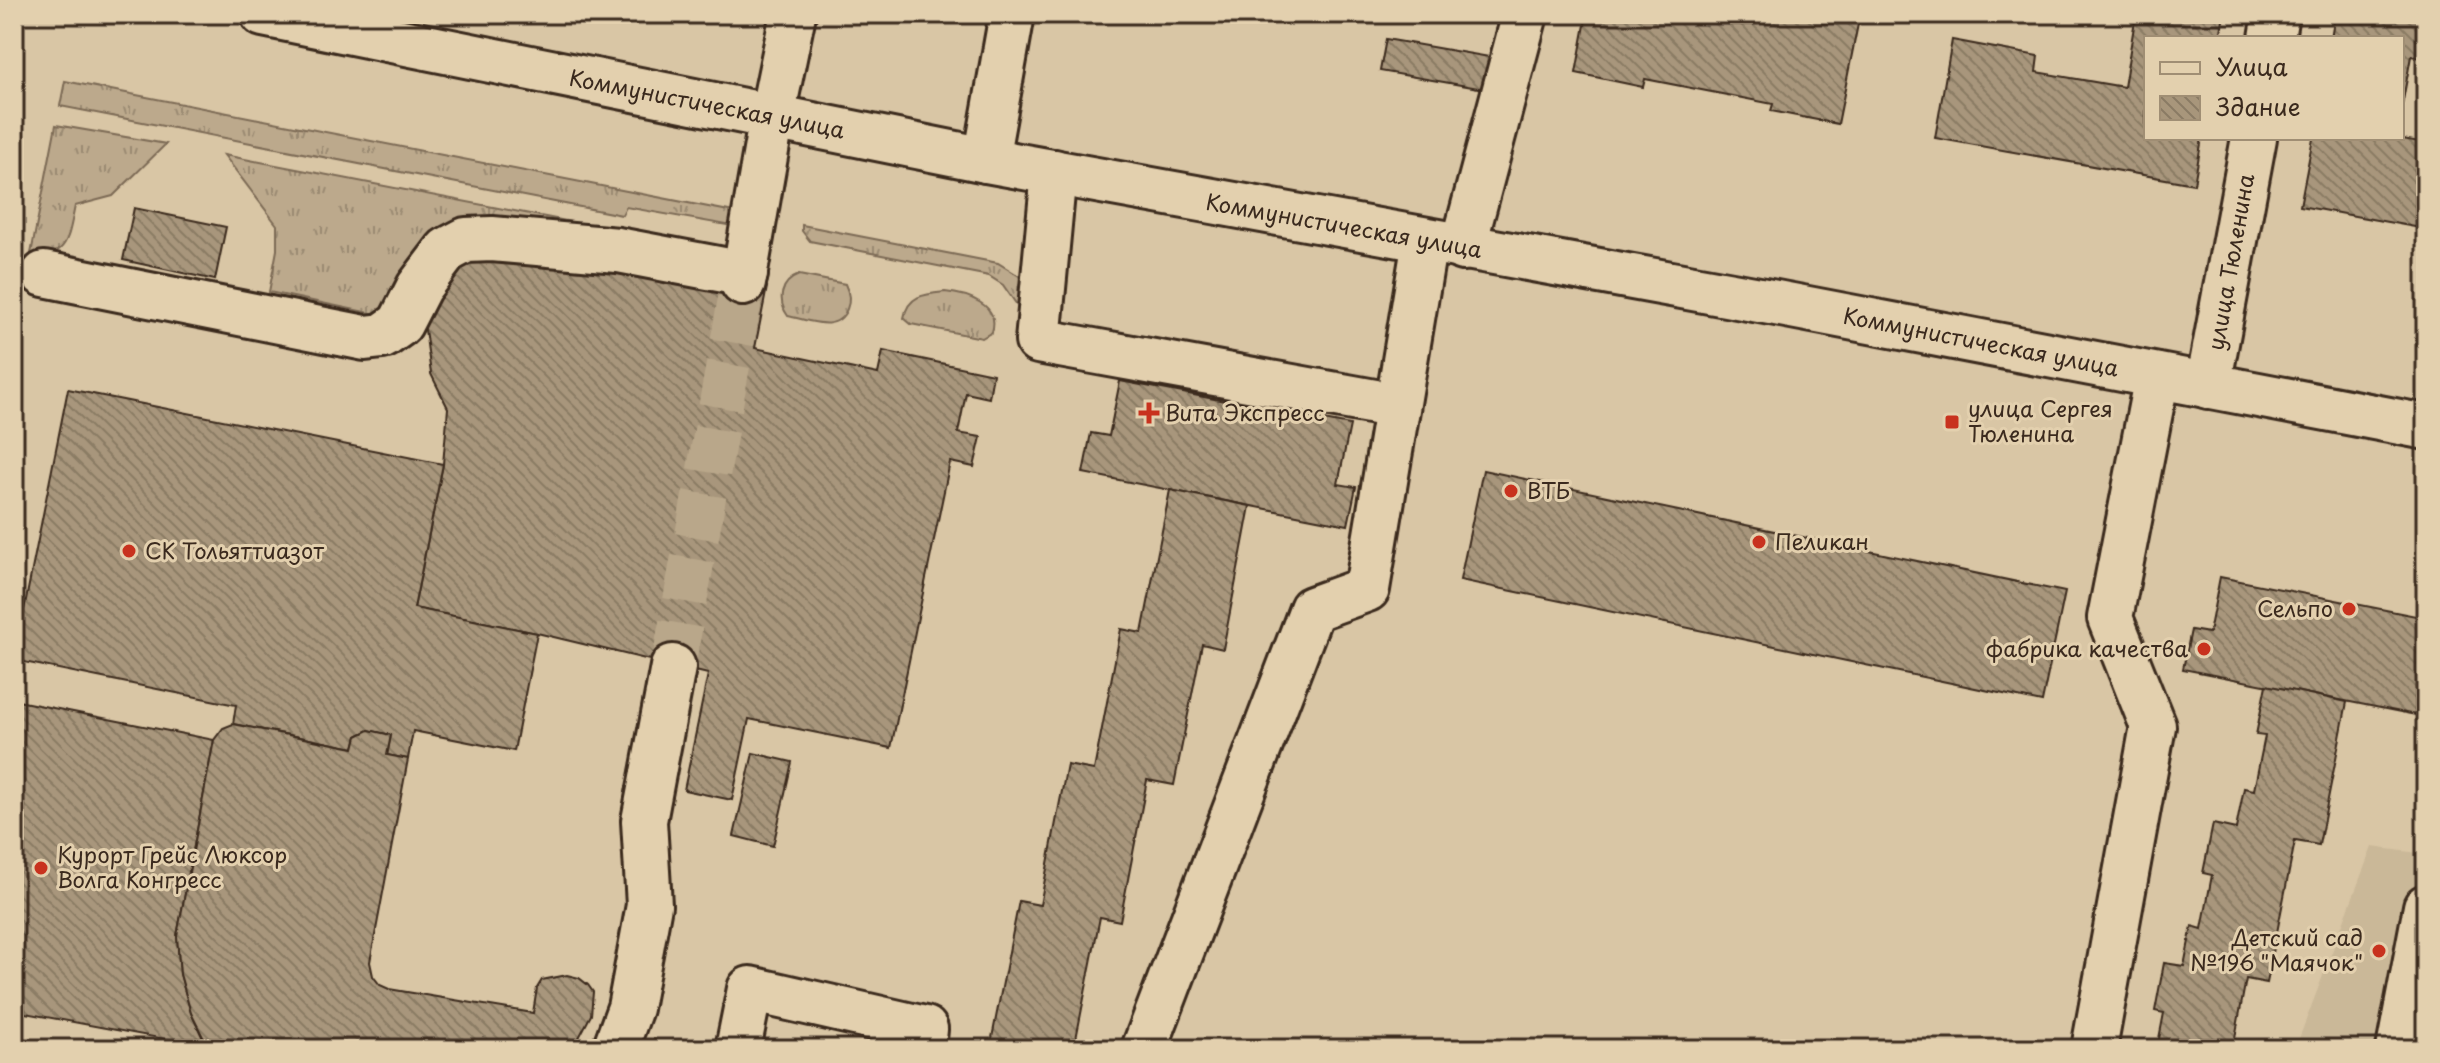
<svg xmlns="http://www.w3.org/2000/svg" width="2440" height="1063" font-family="'Playpen Sans',sans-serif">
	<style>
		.built { fill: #cab898 }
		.grass { fill: url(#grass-tufts); stroke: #7c6a55; stroke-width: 2 }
		.building { fill: url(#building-back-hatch); stroke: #3b2a1e; stroke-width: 2 }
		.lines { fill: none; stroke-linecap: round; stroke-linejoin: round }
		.minor-tunnel { stroke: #b9a78a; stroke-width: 44; stroke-dasharray: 44 22; stroke-linecap: butt }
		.minor-casing { stroke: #3b2a1e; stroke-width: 50 }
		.major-casing { stroke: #3b2a1e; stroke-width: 50 }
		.minor { stroke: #e3d0ae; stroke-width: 44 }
		.major { stroke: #e3d0ae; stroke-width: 44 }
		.poi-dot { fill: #c8321e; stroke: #e3d0ae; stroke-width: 3 }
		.labels { text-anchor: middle; stroke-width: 6; stroke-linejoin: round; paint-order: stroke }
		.street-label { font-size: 22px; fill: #3b2a1e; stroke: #e3d0ae }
		.poi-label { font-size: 22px; fill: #3b2a1e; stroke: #e3d0ae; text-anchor: start }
	</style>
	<defs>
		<pattern id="grass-tufts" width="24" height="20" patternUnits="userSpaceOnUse" patternTransform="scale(2)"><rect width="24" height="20" fill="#bca98c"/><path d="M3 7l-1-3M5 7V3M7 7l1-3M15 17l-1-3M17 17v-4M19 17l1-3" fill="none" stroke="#9a8a72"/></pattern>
		<pattern id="building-back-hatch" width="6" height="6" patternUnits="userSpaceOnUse" patternTransform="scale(2)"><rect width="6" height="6" fill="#a8967b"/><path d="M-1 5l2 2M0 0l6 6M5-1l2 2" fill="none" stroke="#8a7b64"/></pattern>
	</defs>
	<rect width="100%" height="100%" fill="#d9c6a5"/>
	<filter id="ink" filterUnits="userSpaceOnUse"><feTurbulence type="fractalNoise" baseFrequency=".0125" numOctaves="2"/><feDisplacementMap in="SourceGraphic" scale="16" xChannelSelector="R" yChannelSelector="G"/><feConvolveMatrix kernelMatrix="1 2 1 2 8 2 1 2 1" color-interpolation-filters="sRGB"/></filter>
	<g filter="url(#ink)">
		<path class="built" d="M 2372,847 L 2426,854 L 2426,1049 L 2295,1049 Z"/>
		<g class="grass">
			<path d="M 65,81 L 749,215 L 738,227 L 626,207 L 622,215 L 60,106 Z"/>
			<path d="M 56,125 L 166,144 L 113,196 L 75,206 C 68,238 69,256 30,259 Z"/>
			<path d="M 224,155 L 618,231 L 398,296 L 379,313 L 370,313 L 269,292 L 277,250 L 277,225 Z"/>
			<path d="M 802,225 L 998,263 L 1019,276 L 1025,289 L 1017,305 L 1003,285 L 989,276 L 810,241 L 802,231 Z"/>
			<path d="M 799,275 L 845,284 C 849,292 851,300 847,309 C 837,334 809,320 788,316 C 777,301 780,282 799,275 Z"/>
			<path d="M 945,292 C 966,294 1001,304 992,332 L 982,338 L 911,324 L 904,318 C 908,295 925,294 945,292 Z"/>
		</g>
		<g class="building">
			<path d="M 1587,14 L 1834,14 L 1859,19 L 1838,124 L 1771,111 L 1773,104 L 1645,79 L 1643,87 L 1576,73 Z"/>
			<path d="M 2136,14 L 2224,14 L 2220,38 L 2146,38 L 2146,138 L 2202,138 L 2194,184 L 1935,138 L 1952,40 L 2038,56 L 2036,72 L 2124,87 Z"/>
			<path d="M 2335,14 L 2426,14 L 2426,59 L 2411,56 L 2402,106 L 2402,38 L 2331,38 Z"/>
			<path d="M 1386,39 L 1501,59 L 1496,91 L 1380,71 Z"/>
			<path d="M 2313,138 L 2397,138 L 2426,143 L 2426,229 L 2300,206 Z"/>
			<path d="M 134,208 L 226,227 L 215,280 L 123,260 Z"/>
			<path d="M 472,244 L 618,258 L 767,287 L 755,348 L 878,374 L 883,351 L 993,374 L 989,398 L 966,393 L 958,433 L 981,437 L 974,467 L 950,462 L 891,748 L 749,719 L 732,800 L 684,790 L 708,674 L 537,633 L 414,608 L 443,464 L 448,408 L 431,374 L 424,322 L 435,277 Z"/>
			<path d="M 1120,381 L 1350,425 L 1338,484 L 1356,487 L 1348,525 L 1083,473 L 1091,433 L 1109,436 Z"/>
			<path d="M 68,389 L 443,464 L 414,608 L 537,633 L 514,751 L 413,731 L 408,759 L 387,755 L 391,735 L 369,730 L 357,736 L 354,748 L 233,724 L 236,705 L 14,660 Z"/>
			<path d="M 1483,470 L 2065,592 L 2042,702 L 1460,580 Z"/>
			<path d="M 1170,490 L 1250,506 L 1223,649 L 1202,644 L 1174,785 L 1147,780 L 1120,921 L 1100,917 L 1074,1049 L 1024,1049 L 991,1043 L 1019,901 L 1040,905 L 1067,765 L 1094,770 L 1121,629 L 1142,633 Z"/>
			<path d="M 2220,577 L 2426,618 L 2426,717 L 2183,669 L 2191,630 L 2209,633 Z"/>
			<path d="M 2266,685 L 2347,702 L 2319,845 L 2295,841 L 2267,983 L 2246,979 L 2233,1049 L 2157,1049 L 2164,1013 L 2155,1011 L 2164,963 L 2184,966 L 2192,926 L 2202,929 L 2212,875 L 2203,873 L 2213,824 L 2236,829 L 2244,788 L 2254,790 L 2265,736 L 2256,735 Z"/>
			<path d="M 18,701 L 214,740 L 177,936 L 180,974 L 191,1013 L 207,1047 L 14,1011 L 14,721 Z"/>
			<path d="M 233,724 L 354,748 L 357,736 L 369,730 L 391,735 L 387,755 L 408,759 L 370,962 L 373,976 L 380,985 L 389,989 L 533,1013 L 537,988 L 542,980 L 567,975 L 579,978 L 588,985 L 593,992 L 591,1015 L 573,1049 L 209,1049 L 191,1013 L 180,974 L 177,936 L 214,740 L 223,728 Z"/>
			<path d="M 753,753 L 792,762 L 773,846 L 734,836 Z"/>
		</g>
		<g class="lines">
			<path class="minor-tunnel" d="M 673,667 L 743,283"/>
			<g class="minor-casing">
				<g id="minor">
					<path d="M 2272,38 L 2276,14"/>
					<path d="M 986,160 L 1012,14"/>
					<path d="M 1054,172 L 1038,341 L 1397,406"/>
					<path d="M 1463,248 L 1525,14"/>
					<path d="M 44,274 L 365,338 L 383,336 L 400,324 L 419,287 L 447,250 L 466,240 L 492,239 L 618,250 L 745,274"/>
					<path d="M 743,283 L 772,116 L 793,14"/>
					<path d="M 2208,386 L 2254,138"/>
					<path d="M 615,1049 L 630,1008 L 649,905 L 644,821 L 673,667"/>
					<path d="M 738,1049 L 750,989 L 925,1029 L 923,1049"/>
					<path d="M 1144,1049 L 1312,609 L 1367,589 L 1425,241"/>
					<path d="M 2094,1049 L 2153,726 L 2110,618 L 2157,376"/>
					<path d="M 2399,1049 L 2426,907"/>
				</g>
			</g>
			<g class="major-casing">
				<path id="major" d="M 263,14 L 986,160 L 1776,303 L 2426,427"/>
			</g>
			<use href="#minor" class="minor"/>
			<use href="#major" class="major"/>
		</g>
	</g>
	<g class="poi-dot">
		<path d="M1145 401h8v8h8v8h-8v8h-8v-8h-8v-8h8z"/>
		<rect x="1944" y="414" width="16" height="16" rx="4"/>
		<circle cx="1511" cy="491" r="8"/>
		<circle cx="1759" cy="542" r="8"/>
		<circle cx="129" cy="551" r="8"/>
		<circle cx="2349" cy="609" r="8"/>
		<circle cx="2204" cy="649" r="8"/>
		<circle cx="41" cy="868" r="8"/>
		<circle cx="2379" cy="951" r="8"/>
	</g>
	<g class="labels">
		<g class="street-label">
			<text transform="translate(707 104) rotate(11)" y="8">Коммунистическая улица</text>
			<text transform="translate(1344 226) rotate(10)" y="8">Коммунистическая улица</text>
			<text transform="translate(2231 262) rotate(-80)" y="8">улица Тюленина</text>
			<text transform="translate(1981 342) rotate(11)" y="8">Коммунистическая улица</text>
		</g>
		<g class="poi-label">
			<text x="1968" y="417">улица Сергея<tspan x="1968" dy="25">Тюленина</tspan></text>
			<text x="1165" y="421">Вита Экспресс</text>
			<text x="1527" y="499">ВТБ</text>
			<text x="1775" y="550">Пеликан</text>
			<text x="145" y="559">СК Тольяттиазот</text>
			<text x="2333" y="617" text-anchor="end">Сельпо</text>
			<text x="2188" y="657" text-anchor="end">фабрика качества</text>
			<text x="57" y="863">Курорт Грейс Люксор<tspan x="57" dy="25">Волга Конгресс</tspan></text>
			<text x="2363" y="946" text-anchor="end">Детский сад<tspan x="2363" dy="25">№196 "Маячок"</tspan></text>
		</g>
	</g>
	<rect width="2440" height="1063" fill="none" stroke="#e3d0ae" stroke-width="48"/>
	<rect x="24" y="24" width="2392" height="1015" fill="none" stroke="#3b2a1e" stroke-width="3" filter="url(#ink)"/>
	<rect x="2144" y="36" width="260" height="104" fill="#e3d0ae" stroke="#a08e74" stroke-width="2"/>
	<rect x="2160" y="62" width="40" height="12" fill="#e3d0ae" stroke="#a08e74" stroke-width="2"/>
	<text x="2216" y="76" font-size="24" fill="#3b2a1e">Улица</text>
	<rect x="2160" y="96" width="40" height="24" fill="url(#building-back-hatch)" stroke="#a08e74" stroke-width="2"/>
	<text x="2216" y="116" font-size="24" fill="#3b2a1e">Здание</text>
</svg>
